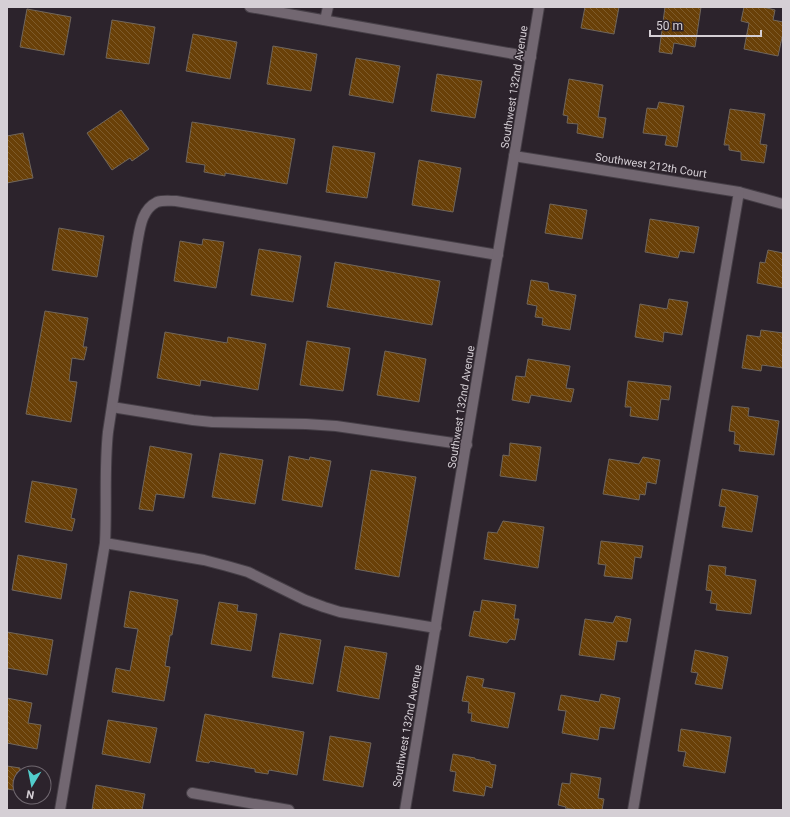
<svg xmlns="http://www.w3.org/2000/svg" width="790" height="817" font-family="Roboto,sans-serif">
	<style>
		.building { fill: url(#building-back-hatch); stroke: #70665c }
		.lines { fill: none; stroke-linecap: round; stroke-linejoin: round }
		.minor-casing { stroke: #463f47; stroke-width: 12 }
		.minor { stroke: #726771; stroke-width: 10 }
		.labels { text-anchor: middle; stroke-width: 3; stroke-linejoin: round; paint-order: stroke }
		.street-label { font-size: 11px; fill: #d5cfd5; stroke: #2c232c }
	</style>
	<defs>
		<pattern id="building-back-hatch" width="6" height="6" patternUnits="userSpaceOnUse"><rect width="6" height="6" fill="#694008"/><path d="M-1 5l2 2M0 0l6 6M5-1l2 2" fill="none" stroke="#7e5b2b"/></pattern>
	</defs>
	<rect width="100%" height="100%" fill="#2c232c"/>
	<g class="building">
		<path d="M 585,7 L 619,7 L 614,34 L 581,28 Z"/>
		<path d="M 665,7 L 701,7 L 695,47 L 674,43 L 672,54 L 659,52 Z"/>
		<path d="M 744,7 L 763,7 L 775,10 L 773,20 L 783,22 L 783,33 L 778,56 L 744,49 L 749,23 L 741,21 Z"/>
		<path d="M 27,9 L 71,17 L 64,55 L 20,47 Z"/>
		<path d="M 112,20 L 155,27 L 149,64 L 106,58 Z"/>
		<path d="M 193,34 L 237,42 L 230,79 L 186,71 Z"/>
		<path d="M 273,46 L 317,54 L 311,91 L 267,84 Z"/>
		<path d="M 356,58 L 400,66 L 393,103 L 349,95 Z"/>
		<path d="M 437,74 L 482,81 L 475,118 L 431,111 Z"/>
		<path d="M 569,79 L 603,85 L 598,117 L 606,118 L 603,138 L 577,133 L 578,124 L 567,123 L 568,116 L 563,115 Z"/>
		<path d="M 659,102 L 684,106 L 677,147 L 665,145 L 667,136 L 643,133 L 647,108 L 657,109 Z"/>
		<path d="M 730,109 L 765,114 L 760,144 L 767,145 L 764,163 L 741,160 L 741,152 L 729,150 L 729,145 L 724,145 Z"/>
		<path d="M 121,110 L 149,149 L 132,161 L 130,158 L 112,170 L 87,133 Z"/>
		<path d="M 192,122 L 295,139 L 287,184 L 225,173 L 225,176 L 204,172 L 205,165 L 186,162 Z"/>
		<path d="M 23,133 L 33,178 L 7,183 L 7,136 Z"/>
		<path d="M 333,146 L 375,153 L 367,198 L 326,192 Z"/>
		<path d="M 419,160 L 461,168 L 453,212 L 412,205 Z"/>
		<path d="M 550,204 L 587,210 L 582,239 L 545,233 Z"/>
		<path d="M 650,219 L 699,227 L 694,253 L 680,251 L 678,258 L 645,252 Z"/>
		<path d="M 59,228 L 104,236 L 97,277 L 52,270 Z"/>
		<path d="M 203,239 L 224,242 L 216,288 L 174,281 L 180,241 L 202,245 Z"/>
		<path d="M 259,249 L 301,256 L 293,302 L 251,295 Z"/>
		<path d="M 768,250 L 783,253 L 783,288 L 757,283 L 760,262 L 765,263 Z"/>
		<path d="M 335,262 L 440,281 L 432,325 L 327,307 Z"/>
		<path d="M 531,280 L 548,283 L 549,290 L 576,295 L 570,330 L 542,325 L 543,318 L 535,317 L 537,306 L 527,304 Z"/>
		<path d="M 669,299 L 688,302 L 682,335 L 664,332 L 663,342 L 635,337 L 640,304 L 667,309 Z"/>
		<path d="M 45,311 L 88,318 L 83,347 L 87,347 L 84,360 L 72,358 L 69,381 L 77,382 L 71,422 L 26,414 Z"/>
		<path d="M 761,330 L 783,333 L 783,368 L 762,365 L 761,371 L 742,368 L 747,335 L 760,337 Z"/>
		<path d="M 165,332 L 227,343 L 228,337 L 266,344 L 258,390 L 201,380 L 200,386 L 157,378 Z"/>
		<path d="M 307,341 L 350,348 L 343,391 L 300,385 Z"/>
		<path d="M 385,351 L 426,359 L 419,402 L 377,395 Z"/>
		<path d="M 528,359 L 570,366 L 566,388 L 574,389 L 571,402 L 531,395 L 529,403 L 512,400 L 516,376 L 525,377 Z"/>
		<path d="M 628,381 L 671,386 L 669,400 L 661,399 L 658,420 L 630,416 L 631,407 L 625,407 Z"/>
		<path d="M 732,406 L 749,408 L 748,416 L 779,421 L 774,455 L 739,451 L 740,445 L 734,444 L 735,432 L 729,431 Z"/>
		<path d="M 510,443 L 541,447 L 536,481 L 500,476 L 503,455 L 509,456 Z"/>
		<path d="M 150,446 L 192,454 L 184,498 L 156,494 L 153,511 L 139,509 Z"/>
		<path d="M 220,453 L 263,460 L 255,504 L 212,497 Z"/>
		<path d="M 289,456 L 309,460 L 310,457 L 331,461 L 322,507 L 282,500 Z"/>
		<path d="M 643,457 L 660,460 L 656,484 L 647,482 L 645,495 L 640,494 L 639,500 L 603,494 L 609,459 L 639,464 Z"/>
		<path d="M 371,470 L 416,477 L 399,577 L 355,569 Z"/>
		<path d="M 32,481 L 77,489 L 71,518 L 75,519 L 72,531 L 25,522 Z"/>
		<path d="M 722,489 L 758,496 L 752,532 L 722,527 L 726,507 L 719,506 Z"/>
		<path d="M 503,521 L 544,527 L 538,568 L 484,559 L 488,532 L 497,533 Z"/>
		<path d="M 601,541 L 643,546 L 641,558 L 635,557 L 632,579 L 604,576 L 606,565 L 598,564 Z"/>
		<path d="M 18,555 L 67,564 L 61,599 L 12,590 Z"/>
		<path d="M 709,565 L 726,567 L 725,575 L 756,580 L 751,614 L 716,610 L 717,604 L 710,603 L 712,591 L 706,590 Z"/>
		<path d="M 130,591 L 178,600 L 172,635 L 170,635 L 165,666 L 170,667 L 164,701 L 112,692 L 116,668 L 130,671 L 138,629 L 124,627 Z"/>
		<path d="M 482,600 L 516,605 L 514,619 L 519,619 L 515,640 L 510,639 L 507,643 L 469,636 L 474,611 L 480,612 Z"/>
		<path d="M 219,602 L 238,605 L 237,611 L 257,614 L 251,651 L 211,644 Z"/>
		<path d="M 616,616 L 631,619 L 627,642 L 617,641 L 614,660 L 579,655 L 585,619 L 613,623 Z"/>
		<path d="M 7,632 L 53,640 L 47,675 L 7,668 Z"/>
		<path d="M 280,633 L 321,640 L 313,684 L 272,677 Z"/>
		<path d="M 345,646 L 387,653 L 379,699 L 337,691 Z"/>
		<path d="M 695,650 L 728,657 L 722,689 L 695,684 L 698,673 L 691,672 Z"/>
		<path d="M 467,676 L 484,679 L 482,687 L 515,693 L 508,728 L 471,721 L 472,713 L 468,713 L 469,702 L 462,701 Z"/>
		<path d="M 601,694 L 620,698 L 614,729 L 600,727 L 598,740 L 562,733 L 566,711 L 558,710 L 561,695 L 599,702 Z"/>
		<path d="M 7,698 L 32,703 L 28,723 L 41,725 L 37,749 L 7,743 Z"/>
		<path d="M 205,714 L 304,732 L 297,775 L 269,770 L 268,774 L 255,772 L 255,769 L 210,761 L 209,763 L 196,761 Z"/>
		<path d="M 108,720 L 157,728 L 150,763 L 102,754 Z"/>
		<path d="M 681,729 L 731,737 L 725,773 L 683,766 L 686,752 L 678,751 Z"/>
		<path d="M 330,736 L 371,743 L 363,787 L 323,780 Z"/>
		<path d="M 453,754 L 475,758 L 475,759 L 490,762 L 490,764 L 496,765 L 492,788 L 486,786 L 484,796 L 453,791 L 456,772 L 450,771 Z"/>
		<path d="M 7,766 L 20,768 L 20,791 L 7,789 Z"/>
		<path d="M 571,773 L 601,778 L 598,798 L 604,799 L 602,810 L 577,810 L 565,808 L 566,807 L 558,805 L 562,783 L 570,784 Z"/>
		<path d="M 96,785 L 145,794 L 142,810 L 92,810 Z"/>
	</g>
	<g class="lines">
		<g class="minor-casing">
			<g id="minor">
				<path d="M 250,7 L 531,57"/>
				<path d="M 325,20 L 328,7"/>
				<path d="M 514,156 L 739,192 L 783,204"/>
				<path d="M 112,407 L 193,420 L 212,422 L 306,424 L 336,426 L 467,445"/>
				<path d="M 105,543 L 204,560 L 227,566 L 248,572 L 305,600 L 324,607 L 340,612 L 436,628"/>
				<path d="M 192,793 L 289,810"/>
				<path d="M 60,810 L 105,543 C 107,506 104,469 108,432 L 137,244 C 140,229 141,210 157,202 C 163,200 170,201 176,201 L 498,255"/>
				<path d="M 405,810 L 539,7"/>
				<path d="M 633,810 L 739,192"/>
			</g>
		</g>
		<use href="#minor" class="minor"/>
	</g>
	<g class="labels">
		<g class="street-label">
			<text transform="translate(514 87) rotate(-81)" y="4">Southwest 132nd Avenue</text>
			<text transform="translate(651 165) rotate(9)" y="4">Southwest 212th Court</text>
			<text transform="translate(461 407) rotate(-81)" y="4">Southwest 132nd Avenue</text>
			<text transform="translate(407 726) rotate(-80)" y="4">Southwest 132nd Avenue</text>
		</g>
	</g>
	<rect width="790" height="817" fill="none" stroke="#d5cfd5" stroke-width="16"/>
	<g transform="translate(32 785) rotate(190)"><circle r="19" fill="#2c232c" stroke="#706870"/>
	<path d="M0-3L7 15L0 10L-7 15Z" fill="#52cdcc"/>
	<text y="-6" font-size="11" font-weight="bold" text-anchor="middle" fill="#d5cfd5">N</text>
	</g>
	<path d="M650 30v6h111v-6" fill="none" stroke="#d5cfd5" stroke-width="2"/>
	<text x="656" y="30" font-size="12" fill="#d5cfd5" stroke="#2c232c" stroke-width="3" paint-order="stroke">50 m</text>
</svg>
